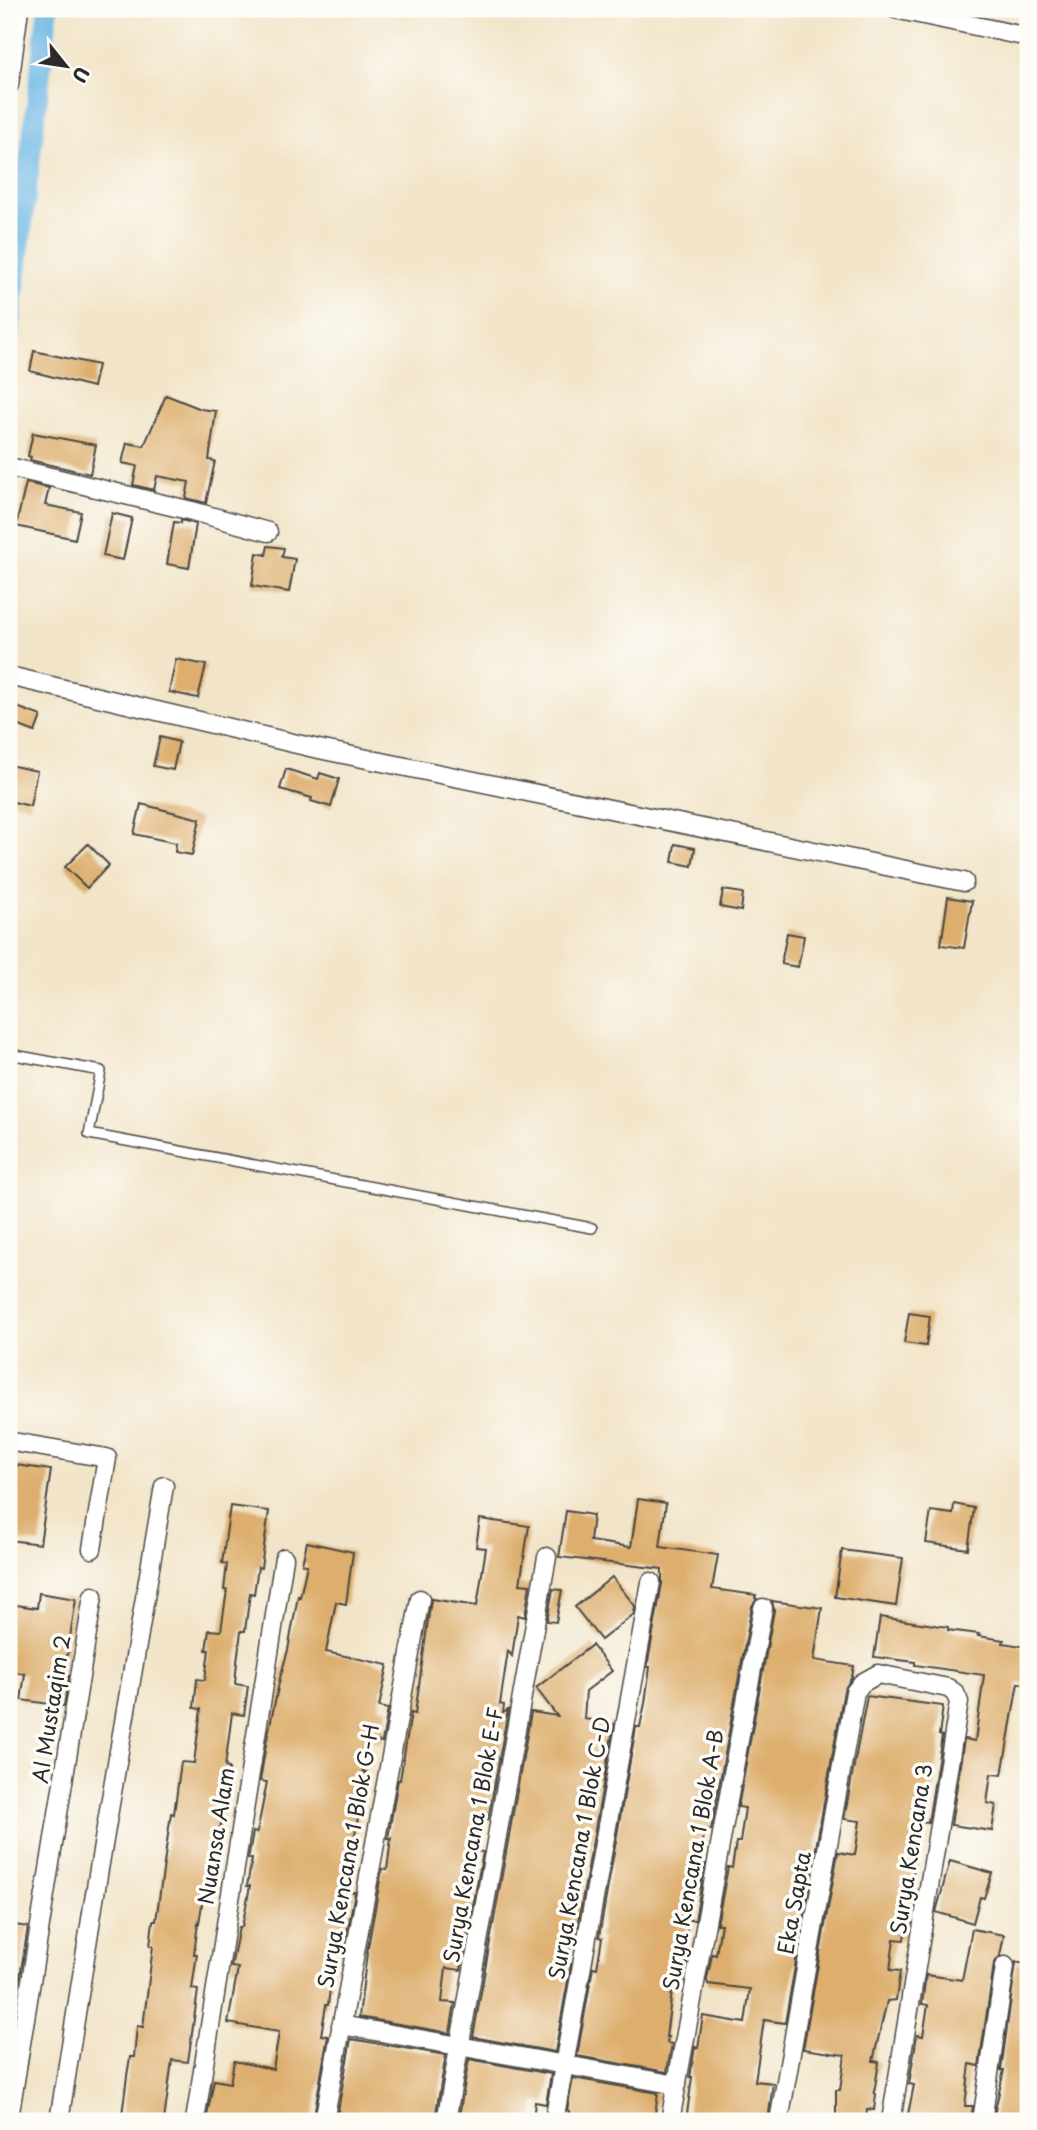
<svg xmlns="http://www.w3.org/2000/svg" width="1037" height="2130" font-family="'Playpen Sans',sans-serif">
	<style>
		.lines { fill: none; stroke-linecap: round; stroke-linejoin: round }
		.canal { stroke: #6bb6e4; stroke-width: 21 }
		.building { fill: #ddae6d }
		.service-casing { stroke: #494743; stroke-width: 12 }
		.minor-casing { stroke: #494743; stroke-width: 21 }
		.service { stroke: #fff; stroke-width: 9 }
		.minor { stroke: #fff; stroke-width: 18 }
		.labels { text-anchor: middle; stroke-width: 7; stroke-linejoin: round; paint-order: stroke }
		.street-label { font-size: 21px; fill: #2b2b2b; stroke: #fdfcf7 }
	</style>
	<rect width="100%" height="100%" fill="#fdfcf7"/>
	<filter id="ink" filterUnits="userSpaceOnUse"><feTurbulence type="fractalNoise" baseFrequency=".0143" numOctaves="2"/><feDisplacementMap in="SourceGraphic" scale="14" xChannelSelector="R" yChannelSelector="G"/><feConvolveMatrix kernelMatrix="1 2 1 2 8 2 1 2 1" color-interpolation-filters="sRGB"/></filter>
	<filter id="wash" filterUnits="userSpaceOnUse"><feTurbulence type="fractalNoise" baseFrequency=".00686" numOctaves="4" result="noise"/><feDisplacementMap in="SourceGraphic" scale="28" xChannelSelector="R" yChannelSelector="G"/><feGaussianBlur stdDeviation="1.57" result="paint"/><feColorMatrix in="noise" values="0 0 0 0 0 0 0 0 0 0 0 0 0 0 0 0 0 1.4 0 .05"/><feComposite in="paint" operator="in"/></filter>
	<g filter="url(#wash)">
		<rect width="100%" height="100%" fill="#f2e4c8"/>
		<g class="lines">
			<path class="canal" d="M 9,333 L 48,9"/>
		</g>
		<g id="blocks">
			<g class="building">
				<path d="M 34,351 L 98,365 L 93,387 L 30,371 Z"/>
				<path d="M 166,395 L 201,409 L 216,411 L 209,460 L 215,461 L 206,503 L 186,498 L 189,482 L 157,476 L 154,490 L 133,485 L 137,466 L 122,463 L 127,443 L 144,446 Z"/>
				<path d="M 33,433 L 96,445 L 90,474 L 30,460 L 31,457 L 28,456 Z"/>
				<path d="M 26,483 L 49,488 L 45,505 L 81,512 L 75,539 L 16,526 Z"/>
				<path d="M 112,513 L 132,518 L 123,560 L 103,556 Z"/>
				<path d="M 181,520 L 196,524 L 189,568 L 167,564 L 174,522 L 181,523 Z"/>
				<path d="M 268,546 L 284,548 L 282,557 L 295,559 L 289,592 L 252,586 L 257,553 L 266,555 Z"/>
				<path d="M 176,659 L 206,665 L 198,698 L 169,692 Z"/>
				<path d="M 9,704 L 41,716 L 35,732 L 9,722 Z"/>
				<path d="M 160,737 L 179,742 L 173,770 L 153,766 Z"/>
				<path d="M 9,765 L 37,771 L 30,806 L 9,801 Z"/>
				<path d="M 286,769 L 318,779 L 320,773 L 339,779 L 331,807 L 311,801 L 312,798 L 280,789 Z"/>
				<path d="M 141,804 L 200,819 L 192,855 L 175,852 L 176,843 L 134,834 Z"/>
				<path d="M 88,844 L 109,865 L 87,888 L 65,867 Z"/>
				<path d="M 675,844 L 695,848 L 692,866 L 672,862 Z"/>
				<path d="M 723,890 L 743,893 L 741,911 L 720,907 Z"/>
				<path d="M 948,897 L 972,901 L 964,948 L 941,945 Z"/>
				<path d="M 787,933 L 804,936 L 798,967 L 781,964 Z"/>
				<path d="M 909,1313 L 930,1316 L 926,1346 L 904,1343 Z"/>
				<path d="M 9,1464 L 51,1470 L 40,1544 L 9,1540 Z"/>
				<path d="M 638,1499 L 666,1503 L 660,1547 L 718,1555 L 712,1589 L 756,1595 L 755,1598 L 757,1599 L 752,1606 L 711,1830 L 705,1829 L 699,1863 L 705,1864 L 695,1920 L 688,1920 L 684,1950 L 689,1951 L 685,1977 L 674,1976 L 666,2037 L 668,2037 L 667,2043 L 672,2044 L 667,2072 L 577,2056 L 593,1967 L 597,1968 L 602,1938 L 599,1937 L 636,1727 L 640,1727 L 645,1703 L 650,1667 L 647,1667 L 662,1584 L 662,1569 L 559,1557 L 566,1511 L 593,1515 L 590,1541 L 631,1547 Z"/>
				<path d="M 954,1504 L 974,1508 L 968,1549 L 926,1543 L 931,1511 L 953,1514 Z"/>
				<path d="M 230,1506 L 269,1511 L 261,1568 L 258,1567 L 254,1594 L 250,1593 L 245,1631 L 241,1631 L 237,1662 L 235,1684 L 248,1686 L 244,1715 L 232,1713 L 225,1767 L 229,1768 L 222,1818 L 217,1845 L 212,1845 L 205,1898 L 203,1898 L 199,1923 L 198,1923 L 194,1954 L 197,1954 L 192,1989 L 198,1990 L 188,2062 L 172,2060 L 164,2121 L 130,2121 L 131,2116 L 122,2115 L 127,2076 L 130,2057 L 134,2057 L 137,2026 L 143,2027 L 153,1946 L 150,1946 L 153,1921 L 156,1921 L 171,1813 L 174,1814 L 181,1762 L 194,1763 L 201,1709 L 194,1708 L 197,1679 L 205,1680 L 209,1650 L 206,1650 L 209,1630 L 221,1631 L 227,1590 L 224,1590 L 227,1564 L 222,1563 Z"/>
				<path d="M 480,1519 L 529,1526 L 520,1584 L 530,1585 L 525,1617 L 518,1615 L 512,1656 L 508,1651 L 500,1704 L 504,1705 L 503,1713 L 508,1710 L 488,1820 L 473,1818 L 469,1850 L 483,1852 L 461,1970 L 446,1968 L 442,2002 L 455,2003 L 450,2033 L 359,2017 L 367,1953 L 382,1869 L 387,1870 L 391,1838 L 388,1838 L 398,1780 L 400,1780 L 411,1713 L 415,1714 L 431,1599 L 477,1606 L 486,1548 L 476,1547 Z"/>
				<path d="M 307,1542 L 353,1552 L 346,1604 L 336,1602 L 326,1652 L 388,1665 L 379,1707 L 388,1709 L 382,1742 L 370,1740 L 363,1771 L 366,1772 L 345,1891 L 355,1892 L 344,1949 L 335,1948 L 328,2005 L 326,2005 L 321,2035 L 328,2036 L 313,2121 L 206,2121 L 214,2080 L 230,2083 L 234,2061 L 273,2069 L 279,2032 L 228,2023 L 238,1968 L 231,1967 L 239,1927 L 242,1927 L 250,1886 L 247,1886 L 252,1859 L 248,1859 L 253,1832 L 257,1833 L 267,1782 L 260,1781 L 266,1744 L 280,1678 L 288,1650 L 298,1596 L 300,1597 L 307,1565 L 302,1564 Z"/>
				<path d="M 842,1550 L 903,1558 L 896,1606 L 835,1597 Z"/>
				<path d="M 612,1577 L 635,1606 L 634,1614 L 601,1640 L 575,1607 Z"/>
				<path d="M 553,1589 L 562,1590 L 556,1622 L 547,1621 Z"/>
				<path d="M 39,1593 L 76,1599 L 64,1675 L 69,1676 L 64,1706 L 21,1700 L 25,1674 L 9,1671 L 9,1604 L 37,1608 Z"/>
				<path d="M 772,1601 L 822,1608 L 814,1660 L 854,1666 L 852,1677 L 844,1690 L 785,2023 L 764,2020 L 755,2081 L 773,2083 L 768,2121 L 686,2121 L 692,2077 L 690,2077 L 695,2047 L 698,2048 L 703,2016 L 745,2023 L 750,1989 L 708,1984 L 707,1980 L 712,1954 L 716,1955 L 721,1924 L 717,1924 L 728,1867 L 732,1868 L 736,1842 L 740,1842 L 745,1808 L 738,1807 L 774,1610 Z"/>
				<path d="M 880,1617 L 948,1627 L 948,1630 L 979,1634 L 978,1636 L 1004,1640 L 1003,1643 L 1028,1647 L 1025,1684 L 1018,1683 L 1002,1775 L 991,1774 L 987,1803 L 996,1805 L 992,1831 L 951,1825 L 964,1739 L 975,1741 L 984,1675 L 915,1665 L 915,1662 L 874,1657 Z"/>
				<path d="M 592,1645 L 612,1671 L 586,1691 L 584,1719 L 614,1724 L 576,1934 L 572,1934 L 567,1964 L 571,1964 L 555,2052 L 473,2037 L 531,1712 L 557,1716 L 536,1688 Z"/>
				<path d="M 867,1696 L 943,1706 L 939,1735 L 942,1736 L 928,1822 L 920,1821 L 904,1940 L 894,1939 L 890,1970 L 900,1971 L 896,2000 L 887,2001 L 873,2061 L 879,2062 L 874,2093 L 876,2094 L 874,2110 L 867,2109 L 866,2121 L 836,2121 L 836,2090 L 840,2090 L 845,2055 L 803,2049 L 838,1852 L 855,1855 L 860,1821 L 844,1819 Z"/>
				<path d="M 950,1861 L 992,1873 L 984,1898 L 980,1897 L 973,1923 L 936,1912 Z"/>
				<path d="M 9,1924 L 28,1927 L 12,2026 L 9,2026 Z"/>
				<path d="M 972,1929 L 1004,1935 L 1000,1956 L 994,1964 L 979,2066 L 970,2064 L 965,2106 L 973,2106 L 971,2121 L 920,2121 L 907,2119 L 914,2085 L 909,2084 L 917,2035 L 923,2036 L 928,2005 L 922,2004 L 926,1975 L 962,1980 Z"/>
				<path d="M 1016,1962 L 1028,1965 L 1028,2120 L 994,2115 L 1004,2070 L 1001,2070 Z"/>
				<path d="M 351,2039 L 446,2055 L 435,2118 L 422,2116 L 421,2121 L 336,2121 Z"/>
				<path d="M 469,2059 L 551,2074 L 546,2104 L 535,2102 L 533,2121 L 458,2121 Z"/>
				<path d="M 573,2078 L 658,2093 L 654,2121 L 568,2121 L 569,2111 L 567,2110 Z"/>
			</g>
		</g>
	</g>
	<g filter="url(#ink)">
		<use href="#blocks" fill-opacity="0" stroke="#494743" stroke-width="2"/>
		<g class="lines">
			<g class="service-casing">
				<path id="service" d="M 9,1054 L 101,1071 L 89,1134 L 592,1228"/>
			</g>
			<g class="minor-casing">
				<g id="minor">
					<path d="M 895,9 L 1028,37"/>
					<path d="M 9,85 L 19,9"/>
					<path d="M 9,467 L 192,511 L 268,532"/>
					<path d="M 9,676 L 314,748 L 964,882"/>
					<path d="M 9,1445 L 13,1442 L 107,1458 L 92,1549"/>
					<path d="M 341,2025 L 677,2085"/>
					<path d="M 9,2118 L 93,1596"/>
					<path d="M 59,2121 L 98,1875 L 164,1486"/>
					<path d="M 195,2121 L 284,1558"/>
					<path d="M 324,2121 L 420,1599"/>
					<path d="M 446,2121 L 547,1557"/>
					<path d="M 554,2121 L 651,1582"/>
					<path d="M 670,2121 L 763,1608"/>
					<path d="M 779,2121 L 855,1692 L 862,1683 L 878,1674 L 948,1688 L 955,1693 L 959,1702 L 891,2121"/>
					<path d="M 982,2121 L 1005,1966"/>
				</g>
			</g>
			<use href="#service" class="service"/>
			<use href="#minor" class="minor"/>
		</g>
	</g>
	<g class="labels">
		<g class="street-label">
			<text transform="translate(52 1709) rotate(-81)" y="7">Al Mustaqim 2</text>
			<text transform="translate(474 1835) rotate(-80)" y="7">Surya Kencana 1 Blok E-F</text>
			<text transform="translate(217 1836) rotate(-81)" y="7">Nuansa Alam</text>
			<text transform="translate(580 1848) rotate(-80)" y="7">Surya Kencana 1 Blok C-D</text>
			<text transform="translate(912 1849) rotate(-81)" y="7">Surya Kencana 3</text>
			<text transform="translate(349 1856) rotate(-80)" y="7">Surya Kencana 1 Blok G-H</text>
			<text transform="translate(694 1860) rotate(-80)" y="7">Surya Kencana 1 Blok A-B</text>
			<text transform="translate(795 1903) rotate(-80)" y="7">Eka Sapta</text>
		</g>
	</g>
	<rect width="1037" height="2130" fill="none" stroke="#fdfcf7" stroke-width="35"/>
	<g transform="translate(66 66) rotate(120)" stroke="#fdfcf7" stroke-width="5" paint-order="stroke">
	<path d="M0-5L12 26L0 18L-12 26Z" fill="#2b2b2b"/>
	<text y="-10" font-size="19" font-weight="bold" text-anchor="middle" fill="#2b2b2b">U</text>
	</g>
</svg>
